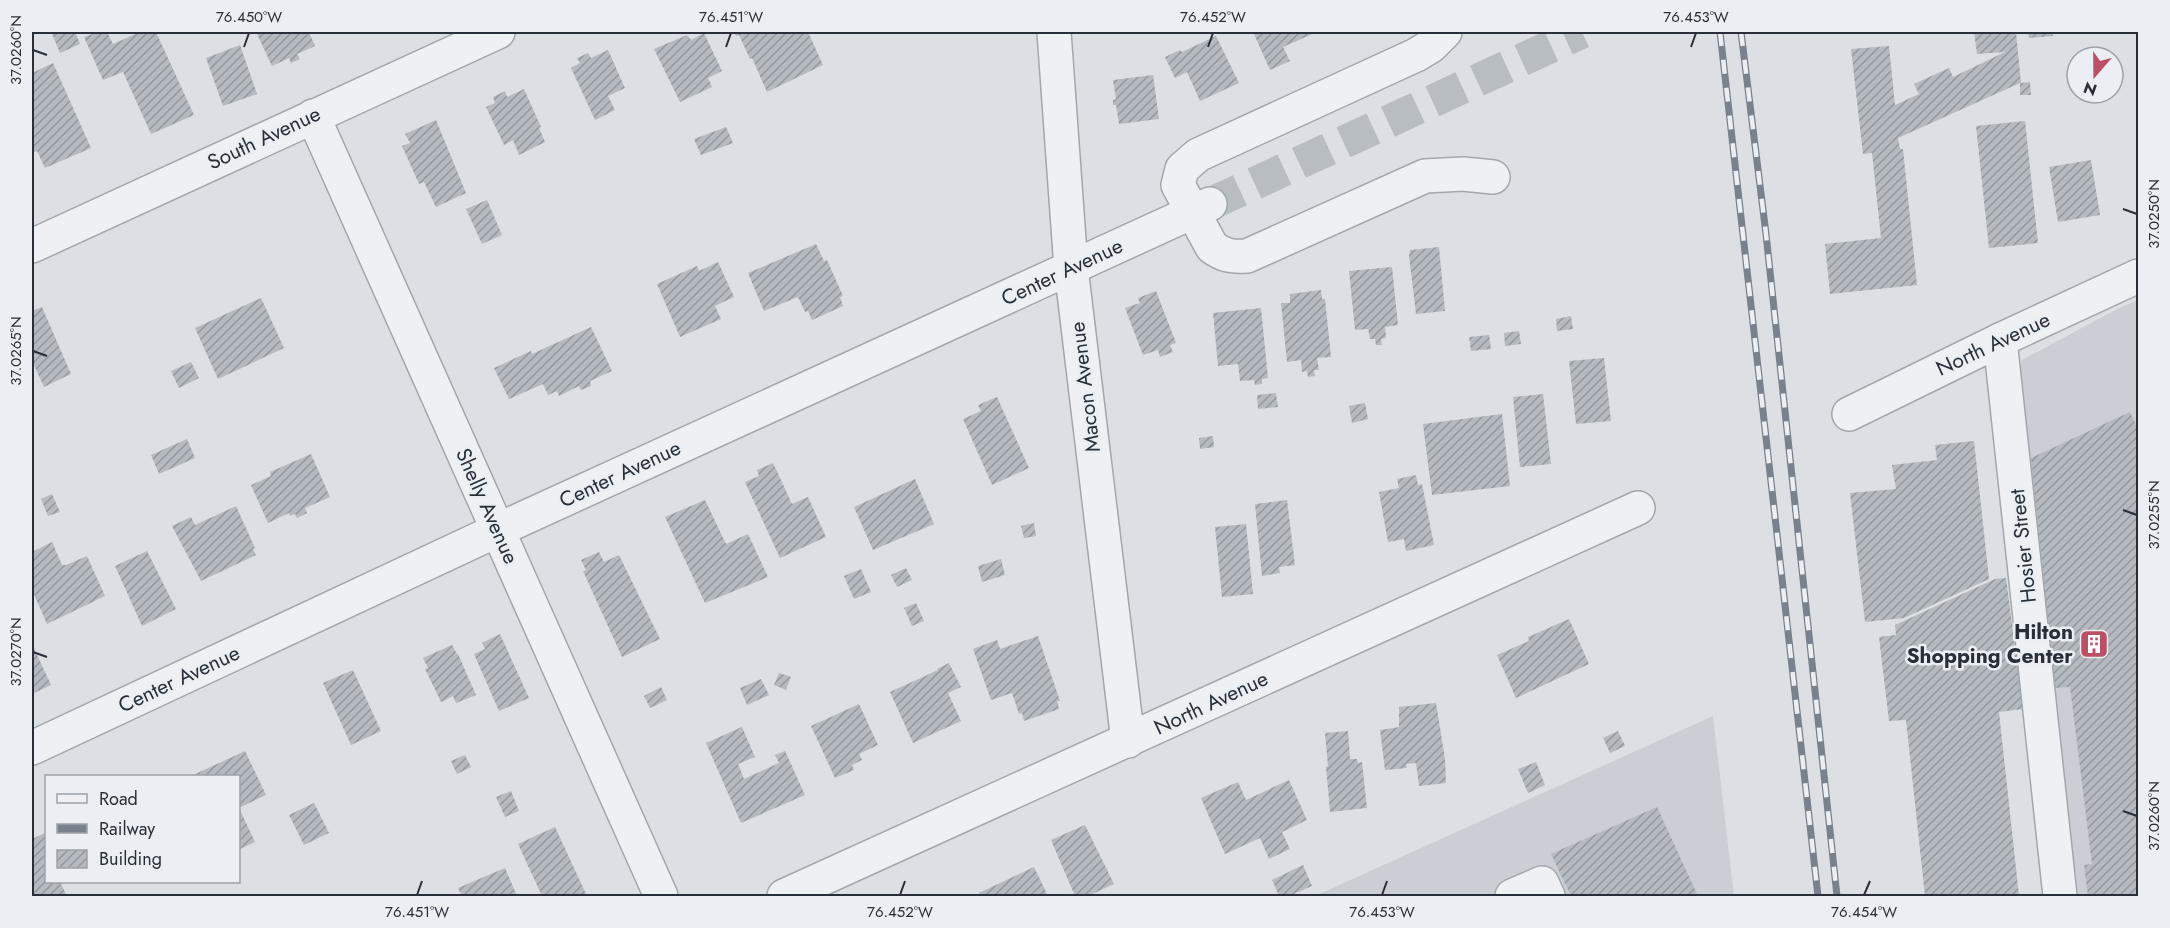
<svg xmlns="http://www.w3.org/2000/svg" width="2170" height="928" font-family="Jost,sans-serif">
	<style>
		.built { fill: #cbcfd5 }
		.building { fill: url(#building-hatch) }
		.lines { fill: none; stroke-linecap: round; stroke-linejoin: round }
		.minor-tunnel { stroke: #b8bdc2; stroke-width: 33; stroke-dasharray: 33 16; stroke-linecap: butt }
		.minor-casing { stroke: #a2a7ad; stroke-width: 36 }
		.minor { stroke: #eff0f3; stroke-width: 33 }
		.rail-casing { stroke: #78818c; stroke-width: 7 }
		.rail { stroke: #ebeff3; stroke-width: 4.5; stroke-dasharray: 14; stroke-linecap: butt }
		.ticks { fill: none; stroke: #282f39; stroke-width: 2 }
		.labels { text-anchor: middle; stroke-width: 5; stroke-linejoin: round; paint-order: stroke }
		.street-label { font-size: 21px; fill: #282f39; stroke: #ebeff3 }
		.poi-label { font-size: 21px; font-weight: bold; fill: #282f39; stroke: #ebeff3; text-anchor: end }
		.neatline { fill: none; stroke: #282f39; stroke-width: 2 }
		.ticks-label { font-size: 15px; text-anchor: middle; fill: #282f39 }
	</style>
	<defs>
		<pattern id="building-hatch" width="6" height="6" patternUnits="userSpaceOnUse" patternTransform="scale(1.5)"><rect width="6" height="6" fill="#b4bac0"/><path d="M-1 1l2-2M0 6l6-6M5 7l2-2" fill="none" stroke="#92989d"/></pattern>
	</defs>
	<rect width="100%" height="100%" fill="#dce0e4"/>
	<g class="built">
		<path d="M 2138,300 L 2138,896 L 2078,896 L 2018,381 L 2022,360 L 2117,309 Z"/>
		<path d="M 1713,716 L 1734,896 L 1315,896 Z"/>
	</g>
	<g class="building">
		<path d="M 58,32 L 75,32 L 80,44 L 60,53 L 52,34 Z"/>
		<path d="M 98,32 L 107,32 L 113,44 L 140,32 L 156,32 L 194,115 L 151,134 L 123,72 L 103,80 L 84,37 Z"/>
		<path d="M 256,32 L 309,32 L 315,46 L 297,54 L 300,59 L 291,63 L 289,58 L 272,66 Z"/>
		<path d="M 734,32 L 808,32 L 823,65 L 767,92 L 752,58 L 750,59 L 739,35 L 736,36 Z"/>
		<path d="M 1253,32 L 1317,32 L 1283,47 L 1290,61 L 1270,70 Z"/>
		<path d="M 1974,32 L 2016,32 L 2021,83 L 2030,82 L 2031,95 L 2020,95 L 2020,83 L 1898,138 L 1900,149 L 1903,149 L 1917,285 L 1830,294 L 1825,244 L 1881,238 L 1872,153 L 1863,154 L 1851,49 L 1889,46 L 1895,105 L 1919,94 L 1914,84 L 1949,68 L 1953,77 L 2005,52 L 1977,54 Z"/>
		<path d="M 2028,32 L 2052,32 L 2053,36 L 2029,38 Z"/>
		<path d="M 704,33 L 722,71 L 708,78 L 712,87 L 680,102 L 654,49 L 687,35 L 691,40 Z"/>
		<path d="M 1216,36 L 1239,83 L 1200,101 L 1187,72 L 1175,78 L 1165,57 L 1180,50 L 1182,52 Z"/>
		<path d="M 240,45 L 257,94 L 223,106 L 206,58 Z"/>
		<path d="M 608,50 L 625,88 L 608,96 L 615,110 L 595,120 L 571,68 L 580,63 L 577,58 L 588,53 L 591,58 Z"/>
		<path d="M 53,63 L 91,148 L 45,168 L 37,151 L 32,153 L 32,73 Z"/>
		<path d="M 1153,75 L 1159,119 L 1119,124 L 1116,105 L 1113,105 L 1113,100 L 1116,99 L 1113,80 Z"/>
		<path d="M 524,89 L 541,127 L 539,128 L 545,142 L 519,155 L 513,140 L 504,145 L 486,107 L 495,103 L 493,97 L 505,91 L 507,97 Z"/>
		<path d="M 436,120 L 466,193 L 436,207 L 424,182 L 419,184 L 402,146 L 410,143 L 405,134 Z"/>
		<path d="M 2025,121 L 2038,243 L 1989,248 L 1976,126 Z"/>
		<path d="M 726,127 L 733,143 L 701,155 L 694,139 Z"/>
		<path d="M 2091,160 L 2100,215 L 2058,222 L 2049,167 Z"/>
		<path d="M 487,200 L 502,235 L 482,244 L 466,209 Z"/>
		<path d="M 816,244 L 824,261 L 827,260 L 843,296 L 840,297 L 843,306 L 812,320 L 808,311 L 805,312 L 798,297 L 764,311 L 748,273 Z"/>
		<path d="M 1439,247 L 1445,311 L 1416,314 L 1409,256 L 1410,250 Z"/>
		<path d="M 718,262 L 734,297 L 715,306 L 721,319 L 680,337 L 657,284 L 697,266 L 699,271 Z"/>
		<path d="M 1392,267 L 1398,325 L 1385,327 L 1386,338 L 1381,339 L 1382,345 L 1376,345 L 1375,339 L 1370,339 L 1368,329 L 1355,330 L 1349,271 Z"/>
		<path d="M 1321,290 L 1322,299 L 1325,299 L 1331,357 L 1317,358 L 1319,370 L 1314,370 L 1315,376 L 1308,377 L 1307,371 L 1302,372 L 1301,360 L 1287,362 L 1281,303 L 1290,303 L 1290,294 Z"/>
		<path d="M 1156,291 L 1176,343 L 1170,345 L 1173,352 L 1160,357 L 1158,350 L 1143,355 L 1125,308 L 1140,303 L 1138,298 Z"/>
		<path d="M 261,298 L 284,348 L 218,379 L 195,328 Z"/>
		<path d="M 42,307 L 71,374 L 44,387 L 33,363 L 32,364 L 32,311 Z"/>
		<path d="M 1261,308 L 1268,378 L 1262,379 L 1262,384 L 1255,385 L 1254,380 L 1240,381 L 1238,364 L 1218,366 L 1213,313 Z"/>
		<path d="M 1571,316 L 1573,329 L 1557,331 L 1556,319 Z"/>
		<path d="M 591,327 L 612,371 L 590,381 L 591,386 L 581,390 L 579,386 L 559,396 L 557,391 L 548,395 L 543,384 L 509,399 L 494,368 L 531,351 L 532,354 Z"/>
		<path d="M 1519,331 L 1521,344 L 1505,346 L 1504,333 Z"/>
		<path d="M 1489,335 L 1491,349 L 1471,351 L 1469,337 Z"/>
		<path d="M 1604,358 L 1611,421 L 1576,424 L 1569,361 Z"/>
		<path d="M 191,362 L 199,378 L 179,388 L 171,371 Z"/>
		<path d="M 1276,393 L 1278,407 L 1258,409 L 1257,395 Z"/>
		<path d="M 1543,394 L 1551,464 L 1520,467 L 1513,397 Z"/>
		<path d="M 997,397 L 1029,468 L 992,485 L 963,419 L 981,411 L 978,405 Z"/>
		<path d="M 1365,403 L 1368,419 L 1352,423 L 1349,406 Z"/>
		<path d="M 2130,412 L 2138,429 L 2138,896 L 2088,896 L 2084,865 L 2092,864 L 2070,687 L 2055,688 L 2031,458 Z"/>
		<path d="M 1502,414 L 1510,486 L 1432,495 L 1423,424 Z"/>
		<path d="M 1213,436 L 1214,447 L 1200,449 L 1199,438 Z"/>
		<path d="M 187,439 L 195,458 L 159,474 L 151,455 Z"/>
		<path d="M 1974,441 L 1989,579 L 1904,618 L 1865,622 L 1850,493 L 1896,489 L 1892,465 L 1937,460 L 1935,445 Z"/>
		<path d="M 311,454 L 330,497 L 305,508 L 307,513 L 297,518 L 295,514 L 290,516 L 289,513 L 268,523 L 251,485 L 271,476 L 270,472 Z"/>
		<path d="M 773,463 L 792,504 L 808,497 L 826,537 L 780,558 L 745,482 L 759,476 L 757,470 Z"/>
		<path d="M 1416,475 L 1418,485 L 1422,484 L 1434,545 L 1406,551 L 1404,539 L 1388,542 L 1379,492 L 1399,488 L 1397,479 Z"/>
		<path d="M 915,479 L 934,524 L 873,550 L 854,507 Z"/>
		<path d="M 52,494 L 60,512 L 48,516 L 41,499 Z"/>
		<path d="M 705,500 L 726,544 L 748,534 L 768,577 L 705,603 L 665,517 Z"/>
		<path d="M 1287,500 L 1295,565 L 1279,567 L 1280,573 L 1262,576 L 1255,504 Z"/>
		<path d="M 236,506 L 255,548 L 253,549 L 256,555 L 201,581 L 172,526 L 191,517 L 195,525 Z"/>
		<path d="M 1034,523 L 1036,536 L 1024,538 L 1021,526 Z"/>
		<path d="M 1246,524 L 1253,594 L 1222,597 L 1215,527 Z"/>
		<path d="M 52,542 L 62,565 L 66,565 L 87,556 L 105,596 L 47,624 L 32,590 L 32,552 Z"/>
		<path d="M 147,551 L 176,609 L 142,626 L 115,566 Z"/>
		<path d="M 599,552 L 604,562 L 619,555 L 660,639 L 622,657 L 583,571 L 586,570 L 581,560 Z"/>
		<path d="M 1001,559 L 1005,575 L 982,582 L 978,566 Z"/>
		<path d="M 906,568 L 912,580 L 897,587 L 891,575 Z"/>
		<path d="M 861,569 L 871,592 L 854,599 L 844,576 Z"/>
		<path d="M 2006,578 L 2023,709 L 1999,712 L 2019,896 L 1925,896 L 1906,720 L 1889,721 L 1879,637 L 1896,635 L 1895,625 L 1995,579 Z"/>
		<path d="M 916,603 L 924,621 L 912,626 L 904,608 Z"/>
		<path d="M 1569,619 L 1589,664 L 1516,698 L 1497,655 L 1529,641 L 1528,637 Z"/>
		<path d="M 500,634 L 529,698 L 499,711 L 474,654 L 485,649 L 482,643 Z"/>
		<path d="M 1038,636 L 1060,701 L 1057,701 L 1059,709 L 1024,721 L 1022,713 L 1019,714 L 1012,693 L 991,700 L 973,649 L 997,640 L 1000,649 Z"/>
		<path d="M 32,644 L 51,685 L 32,694 Z"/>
		<path d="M 452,645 L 457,654 L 458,654 L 476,695 L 456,703 L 453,696 L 441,702 L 425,669 L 428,668 L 423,658 Z"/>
		<path d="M 949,663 L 961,687 L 948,693 L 961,721 L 913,743 L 890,692 L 938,670 L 937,669 Z"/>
		<path d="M 353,670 L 381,731 L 351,745 L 323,683 Z"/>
		<path d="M 779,673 L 791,677 L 786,690 L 774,685 Z"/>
		<path d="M 761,679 L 769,695 L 747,705 L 740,688 Z"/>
		<path d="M 661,687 L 667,700 L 650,708 L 644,696 Z"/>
		<path d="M 1436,703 L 1445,759 L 1446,783 L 1419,786 L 1416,763 L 1406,764 L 1407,768 L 1385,770 L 1380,730 L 1399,727 L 1399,707 Z"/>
		<path d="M 859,704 L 878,745 L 859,754 L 862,760 L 852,765 L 854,770 L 835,778 L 811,726 Z"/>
		<path d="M 742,727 L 755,757 L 738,764 L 744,779 L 779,763 L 775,755 L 785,751 L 805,795 L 741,823 L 706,743 Z"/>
		<path d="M 1348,731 L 1350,759 L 1357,759 L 1358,763 L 1362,762 L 1367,808 L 1330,812 L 1326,767 L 1328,766 L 1325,733 Z"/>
		<path d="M 1618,731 L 1625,746 L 1610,753 L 1603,738 Z"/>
		<path d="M 245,751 L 266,795 L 239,808 L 255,842 L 238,850 L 238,776 L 191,776 Z"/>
		<path d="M 465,755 L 471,767 L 457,774 L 451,761 Z"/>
		<path d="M 1536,762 L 1545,785 L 1528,793 L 1518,769 Z"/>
		<path d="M 1289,780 L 1307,820 L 1282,832 L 1290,849 L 1269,859 L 1260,838 L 1225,854 L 1201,798 L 1238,782 L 1246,800 Z"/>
		<path d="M 511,791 L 519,811 L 505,817 L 496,797 Z"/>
		<path d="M 314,803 L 329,833 L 304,845 L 289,815 Z"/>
		<path d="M 1657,807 L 1698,896 L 1571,896 L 1551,854 Z"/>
		<path d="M 1085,825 L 1114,884 L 1088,896 L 1075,896 L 1051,840 Z"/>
		<path d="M 555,827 L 587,896 L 542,896 L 518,844 Z"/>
		<path d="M 45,833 L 46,882 L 60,882 L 66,894 L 60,896 L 32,896 L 32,839 Z"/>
		<path d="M 1303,865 L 1312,886 L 1289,896 L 1279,896 L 1272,880 Z"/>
		<path d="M 1034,867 L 1048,896 L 981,896 L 979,893 Z"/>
		<path d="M 505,868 L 517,896 L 462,896 L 458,888 Z"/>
	</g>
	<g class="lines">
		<path class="minor-tunnel" d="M 1210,204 L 1582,32"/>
		<g class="minor-casing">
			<g id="minor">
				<path d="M 1054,32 L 1071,268 L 1128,741"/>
				<path d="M 1445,32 L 1431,46 L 1416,55 L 1198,155 L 1182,169 L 1178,185 L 1212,247 C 1224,256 1233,257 1247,256 L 1425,176 L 1463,174 L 1493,177"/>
				<path d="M 313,116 L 661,896"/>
				<path d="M 32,246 L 498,32"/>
				<path d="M 2000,340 L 2060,896"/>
				<path d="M 1849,414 L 2000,340 L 2138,276"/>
				<path d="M 32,748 L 498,530 L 1210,204"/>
				<path d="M 784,896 L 1638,508"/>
				<path d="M 1512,896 L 1542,883 L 1548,896"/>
			</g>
		</g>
		<use href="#minor" class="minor"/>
		<g class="rail-casing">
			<g id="rail">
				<path d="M 1720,32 L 1818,896"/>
				<path d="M 1741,32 L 1766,234 L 1837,896"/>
			</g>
		</g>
		<use href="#rail" class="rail"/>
	</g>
	<path class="ticks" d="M 244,47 L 249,33M 726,47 L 731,33M 1208,47 L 1213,33M 1691,47 L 1696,33M 33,50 L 47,55M 2123,209 L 2137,214M 33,351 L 47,356M 2123,510 L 2137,515M 33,652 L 47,657M 2123,811 L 2137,816M 417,895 L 422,881M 900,895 L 905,881M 1382,895 L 1387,881M 1864,895 L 1870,881"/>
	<defs>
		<g id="building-square" transform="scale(1.5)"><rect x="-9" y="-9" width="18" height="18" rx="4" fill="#bc4f65" stroke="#ebeff3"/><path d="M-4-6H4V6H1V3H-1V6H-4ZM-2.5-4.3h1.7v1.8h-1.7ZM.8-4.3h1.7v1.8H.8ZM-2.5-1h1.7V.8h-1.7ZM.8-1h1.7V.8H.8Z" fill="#fff"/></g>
	</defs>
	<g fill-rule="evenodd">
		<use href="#building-square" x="2094" y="644"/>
	</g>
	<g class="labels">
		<g class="street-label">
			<text transform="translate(264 138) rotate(-25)" y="7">South Avenue</text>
			<text transform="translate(1062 272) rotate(-25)" y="7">Center Avenue</text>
			<text transform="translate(1993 344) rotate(-25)" y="7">North Avenue</text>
			<text transform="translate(1085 387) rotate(-97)" y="7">Macon Avenue</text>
			<text transform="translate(620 474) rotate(-25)" y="7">Center Avenue</text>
			<text transform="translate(487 506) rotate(66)" y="7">Shelly Avenue</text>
			<text transform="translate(2023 546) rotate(-96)" y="7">Hosier Street</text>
			<text transform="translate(179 679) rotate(-25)" y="7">Center Avenue</text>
			<text transform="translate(1211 703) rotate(-25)" y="7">North Avenue</text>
		</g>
		<g class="poi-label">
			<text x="2073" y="639">Hilton<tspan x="2073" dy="24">Shopping Center</tspan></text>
		</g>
	</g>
	<rect width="2170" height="928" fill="none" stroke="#ebeff3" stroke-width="66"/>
	<rect x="45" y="775" width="195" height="108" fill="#ebeff3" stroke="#9da2a9" stroke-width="1.5"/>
	<rect x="57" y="794" width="30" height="9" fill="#eff0f3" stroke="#9da2a9" stroke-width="1.5"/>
	<text x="99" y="805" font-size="18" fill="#282f39">Road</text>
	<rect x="57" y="824" width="30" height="9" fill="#78818c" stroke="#9da2a9" stroke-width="1.5"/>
	<text x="99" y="835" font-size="18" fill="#282f39">Railway</text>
	<rect x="57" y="850" width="30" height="18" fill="url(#building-hatch)" stroke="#9da2a9" stroke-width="1.5"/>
	<text x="99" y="865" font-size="18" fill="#282f39">Building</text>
	<g transform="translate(2095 75) rotate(200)"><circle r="28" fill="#ebeff3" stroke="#9da2a9" stroke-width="1.5"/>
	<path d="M0-4.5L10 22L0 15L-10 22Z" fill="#bc4f65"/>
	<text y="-9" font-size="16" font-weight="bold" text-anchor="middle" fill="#282f39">N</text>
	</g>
	<rect x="33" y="33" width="2104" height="862" class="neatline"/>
	<g class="ticks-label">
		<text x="249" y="22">76.450°W</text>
		<text x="731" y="22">76.451°W</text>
		<text x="1213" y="22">76.452°W</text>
		<text x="1696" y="22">76.453°W</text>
		<text transform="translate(16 50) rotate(-90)" y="5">37.0260°N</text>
		<text transform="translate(2154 214) rotate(-90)" y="5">37.0250°N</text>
		<text transform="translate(16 351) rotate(-90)" y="5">37.0265°N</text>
		<text transform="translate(2154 515) rotate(-90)" y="5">37.0255°N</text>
		<text transform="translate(16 652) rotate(-90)" y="5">37.0270°N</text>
		<text transform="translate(2154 816) rotate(-90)" y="5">37.0260°N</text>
		<text x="417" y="917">76.451°W</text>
		<text x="900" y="917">76.452°W</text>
		<text x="1382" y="917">76.453°W</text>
		<text x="1864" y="917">76.454°W</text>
	</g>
</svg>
